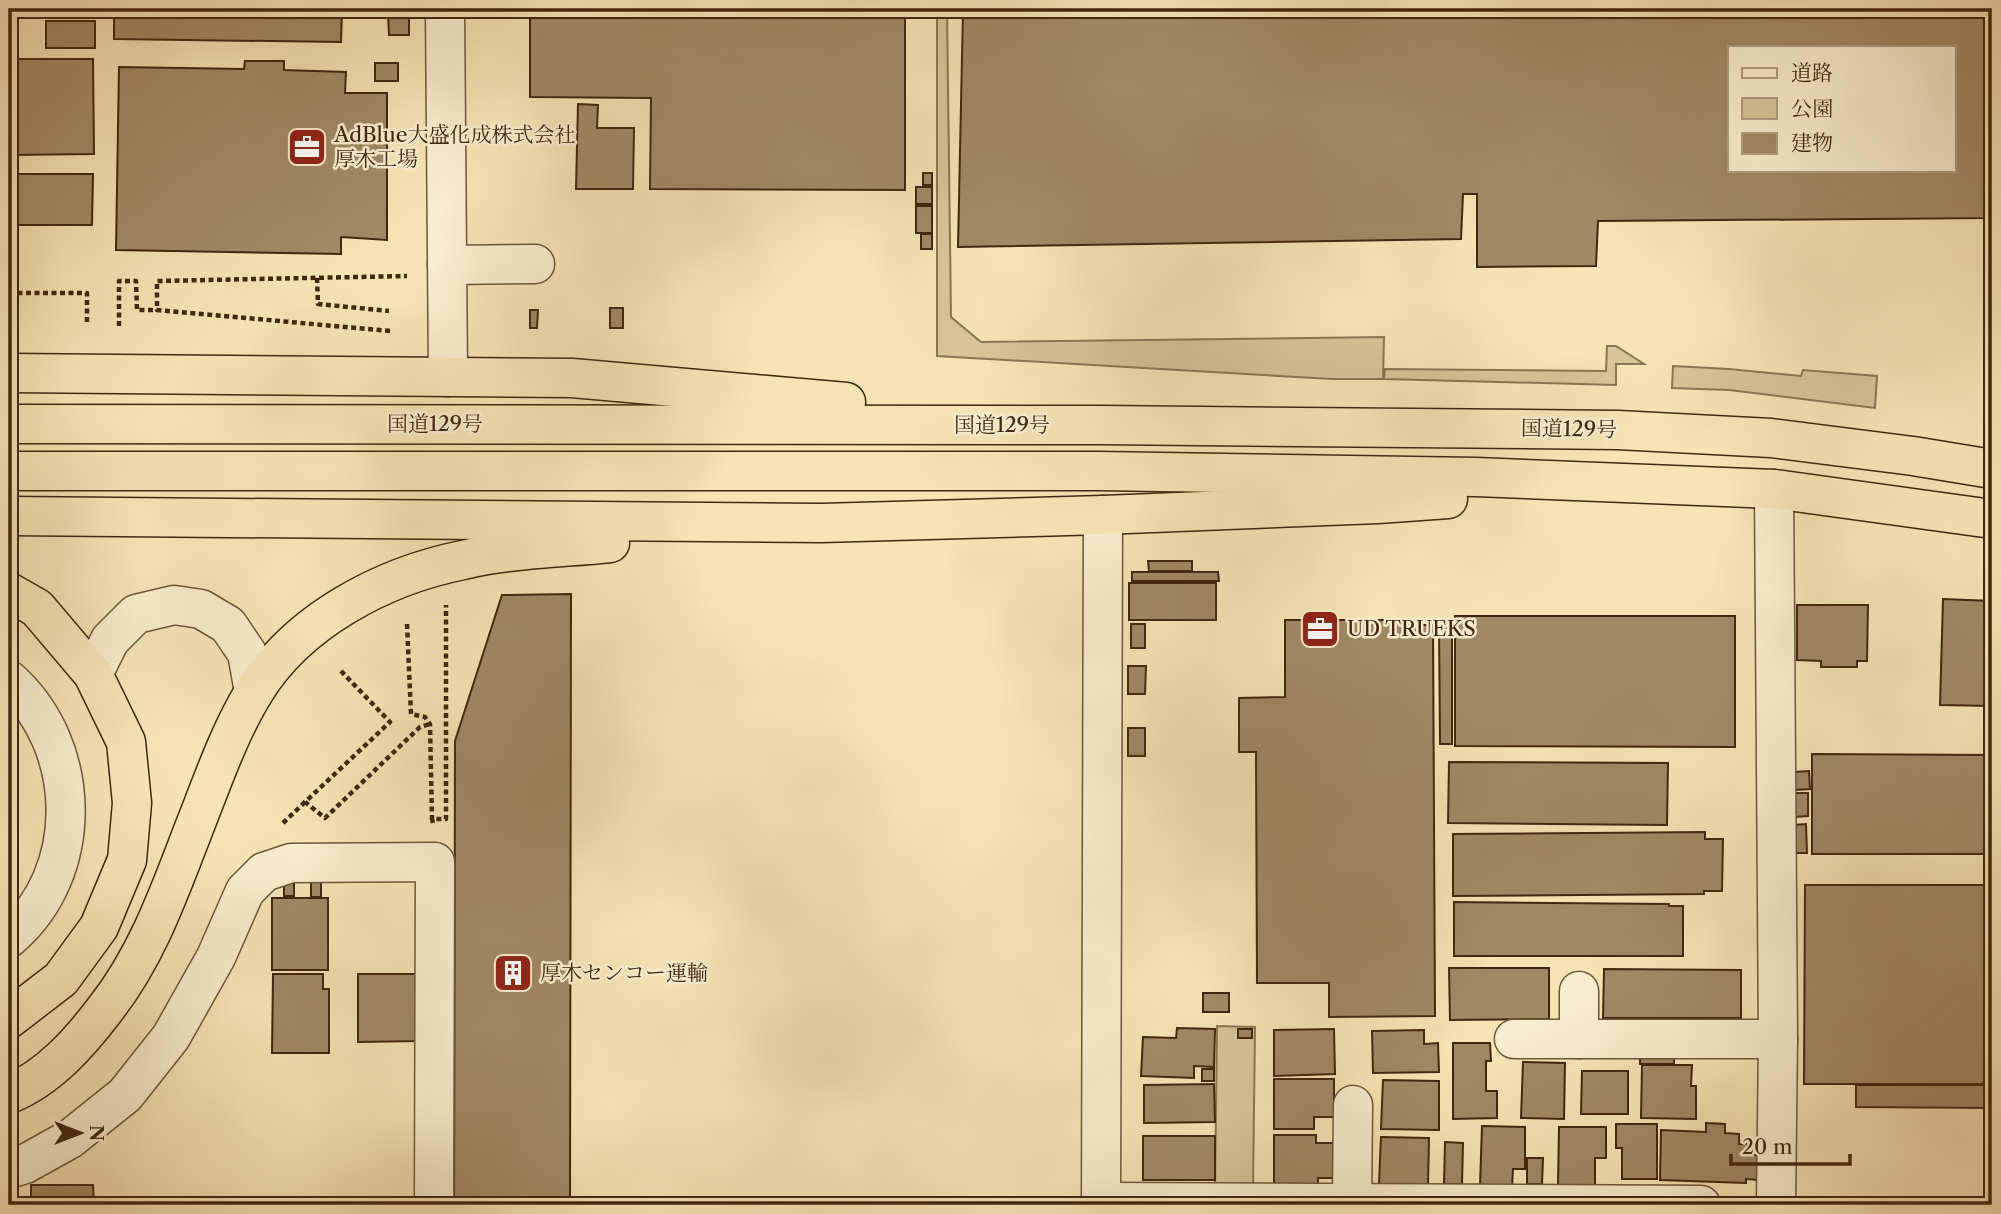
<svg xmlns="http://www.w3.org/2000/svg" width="2001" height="1214" font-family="'Libre Caslon Text','Noto Serif JP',serif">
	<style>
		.green { fill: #d7c499; stroke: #8c7554; stroke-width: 2 }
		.building { fill: #a08965; stroke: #42260f; stroke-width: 2; fill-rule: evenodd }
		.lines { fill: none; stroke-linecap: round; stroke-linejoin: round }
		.minor-casing { stroke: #6f5638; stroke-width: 41 }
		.highway-casing { stroke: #42260f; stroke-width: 41 }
		.path { stroke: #42260f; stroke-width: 4.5; stroke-dasharray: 5 3.5; stroke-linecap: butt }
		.minor { stroke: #f9edcf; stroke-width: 38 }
		.highway { stroke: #f6e4b5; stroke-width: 38 }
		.labels { text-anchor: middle; stroke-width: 5; stroke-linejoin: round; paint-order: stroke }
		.poi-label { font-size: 21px; fill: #42260f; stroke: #f9edcf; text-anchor: start }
		.street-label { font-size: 21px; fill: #42260f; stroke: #f9edcf }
	</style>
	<rect width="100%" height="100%" fill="#f6e4b5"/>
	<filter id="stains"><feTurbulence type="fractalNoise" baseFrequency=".00286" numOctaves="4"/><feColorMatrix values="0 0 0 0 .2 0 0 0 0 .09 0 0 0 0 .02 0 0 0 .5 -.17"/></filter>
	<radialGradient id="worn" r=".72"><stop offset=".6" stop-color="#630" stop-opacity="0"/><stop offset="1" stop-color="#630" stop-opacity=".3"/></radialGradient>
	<g class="green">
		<path d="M 937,9 L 947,9 L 951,317 L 981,342 L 1384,337 L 1383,379 L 1332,379 L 937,356 Z"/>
		<path d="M 1607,346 L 1616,346 L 1644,364 L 1616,364 L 1616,385 L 1384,379 L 1385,369 L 1606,371 Z"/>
		<path d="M 1673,366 L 1729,369 L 1801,376 L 1803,370 L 1877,376 L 1875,408 L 1729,390 L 1672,388 Z"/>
		<path d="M 1217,1026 L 1255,1027 L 1253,1190 L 1215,1189 Z"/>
	</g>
	<g class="building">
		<path d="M 114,9 L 342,9 L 341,42 L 114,39 Z"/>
		<path d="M 530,9 L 905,9 L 905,190 L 650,189 L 651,98 L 530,97 Z"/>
		<path d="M 963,9 L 1992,9 L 1992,218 L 1598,221 L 1596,266 L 1477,267 L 1477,194 L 1463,194 L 1461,239 L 958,247 ZM 1730,47 L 1954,47 L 1954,170 L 1730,170 Z"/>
		<path d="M 388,14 L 409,14 L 409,35 L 389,35 Z"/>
		<rect x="46" y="21" width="49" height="27"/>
		<path d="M 9,59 L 93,59 L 94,154 L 9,155 Z"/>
		<path d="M 245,61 L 284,61 L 284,70 L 346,72 L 345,93 L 387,93 L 387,240 L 341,237 L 341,254 L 116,250 L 119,67 L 244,69 Z"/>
		<rect x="375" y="63" width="23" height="18"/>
		<path d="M 578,104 L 598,105 L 597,128 L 634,128 L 633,189 L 576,189 Z"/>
		<rect x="923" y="173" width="9" height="12"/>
		<path d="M 9,174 L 93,174 L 92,225 L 9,225 Z"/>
		<rect x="916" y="187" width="16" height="17"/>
		<rect x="916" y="206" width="16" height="27"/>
		<rect x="921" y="234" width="11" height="15"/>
		<rect x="610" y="308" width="13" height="20"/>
		<path d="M 530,310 L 538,310 L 537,328 L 530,328 Z"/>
		<path d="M 1148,561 L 1192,561 L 1192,571 L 1149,571 Z"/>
		<path d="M 1132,572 L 1218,572 L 1219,581 L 1132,581 Z"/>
		<rect x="1129" y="583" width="87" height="37"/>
		<path d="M 571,594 L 570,1205 L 454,1205 L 455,741 L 502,595 Z"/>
		<path d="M 1943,599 L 1992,601 L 1992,706 L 1940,705 Z"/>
		<path d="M 1797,605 L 1868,605 L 1867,661 L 1857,661 L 1857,667 L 1821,667 L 1821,661 L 1797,660 Z"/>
		<path d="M 1455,616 L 1735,616 L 1735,747 L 1455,746 Z"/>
		<path d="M 1285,620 L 1401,620 L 1401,625 L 1433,625 L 1435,1016 L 1329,1017 L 1329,983 L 1257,983 L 1256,752 L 1239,752 L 1239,698 L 1285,697 Z"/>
		<path d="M 1439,623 L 1452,623 L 1452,744 L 1440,744 Z"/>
		<rect x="1131" y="624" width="14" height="24"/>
		<path d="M 1128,666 L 1146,666 L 1145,694 L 1128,694 Z"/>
		<rect x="1128" y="728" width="17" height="28"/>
		<path d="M 1812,754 L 1992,755 L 1992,854 L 1812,854 Z"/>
		<path d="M 1449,762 L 1668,763 L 1667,825 L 1448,823 Z"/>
		<path d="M 1809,771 L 1810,789 L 1795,790 L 1794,772 Z"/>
		<path d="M 1794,793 L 1808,793 L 1808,816 L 1794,817 Z"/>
		<path d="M 1806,824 L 1807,853 L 1794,853 L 1793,825 Z"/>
		<path d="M 1705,832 L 1705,839 L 1723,839 L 1722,891 L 1704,891 L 1704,894 L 1453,896 L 1453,834 Z"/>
		<rect x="284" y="881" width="10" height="15"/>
		<rect x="311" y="881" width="10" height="16"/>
		<path d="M 1805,885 L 1992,885 L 1992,1084 L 1804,1084 Z"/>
		<rect x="272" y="898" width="56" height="72"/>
		<path d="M 1454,902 L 1669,904 L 1669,906 L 1683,906 L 1683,956 L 1454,956 Z"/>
		<path d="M 1449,968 L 1549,968 L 1549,1019 L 1450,1020 Z"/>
		<path d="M 1604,969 L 1741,970 L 1741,1018 L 1603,1018 Z"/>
		<path d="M 273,974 L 323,974 L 323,989 L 329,989 L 329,1053 L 272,1053 Z"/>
		<path d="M 358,974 L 420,974 L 420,1041 L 358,1042 Z"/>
		<rect x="1203" y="993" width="26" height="19"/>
		<path d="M 1177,1028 L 1215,1029 L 1214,1067 L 1194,1066 L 1194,1078 L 1141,1076 L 1143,1037 L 1176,1038 Z"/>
		<rect x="1238" y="1029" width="14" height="9"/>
		<path d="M 1334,1029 L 1335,1074 L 1274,1076 L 1274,1030 Z"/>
		<path d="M 1424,1030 L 1424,1044 L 1438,1043 L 1439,1072 L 1373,1073 L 1372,1031 Z"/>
		<path d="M 1453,1043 L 1490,1043 L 1491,1061 L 1486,1061 L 1486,1091 L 1497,1091 L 1497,1118 L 1453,1119 Z"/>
		<path d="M 1640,1053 L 1674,1054 L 1674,1064 L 1640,1064 Z"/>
		<path d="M 1523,1062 L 1565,1063 L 1564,1119 L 1521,1118 Z"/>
		<path d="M 1642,1065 L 1692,1065 L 1691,1086 L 1696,1086 L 1696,1119 L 1641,1118 Z"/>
		<rect x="1202" y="1069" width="12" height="12"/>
		<path d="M 1582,1071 L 1628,1071 L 1628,1114 L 1581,1114 Z"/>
		<path d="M 1274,1079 L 1334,1079 L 1334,1117 L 1314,1117 L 1314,1129 L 1274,1129 Z"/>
		<path d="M 1383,1080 L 1439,1081 L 1439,1130 L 1381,1129 Z"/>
		<path d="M 1214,1084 L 1215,1122 L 1144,1123 L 1144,1085 Z"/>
		<path d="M 1856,1085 L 1992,1085 L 1992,1108 L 1856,1107 Z"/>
		<path d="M 1706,1123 L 1725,1124 L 1725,1133 L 1739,1134 L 1739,1144 L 1747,1144 L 1747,1155 L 1759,1155 L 1758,1180 L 1746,1179 L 1746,1183 L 1660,1180 L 1661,1130 L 1706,1132 Z"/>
		<path d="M 1616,1124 L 1657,1124 L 1657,1179 L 1622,1179 L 1622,1148 L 1616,1148 Z"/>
		<path d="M 1482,1126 L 1525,1127 L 1525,1169 L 1513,1169 L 1512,1188 L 1480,1186 Z"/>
		<path d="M 1559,1127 L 1606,1127 L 1606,1158 L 1595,1158 L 1595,1187 L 1558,1186 Z"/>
		<path d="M 1274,1135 L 1316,1135 L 1316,1143 L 1333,1143 L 1334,1178 L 1318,1178 L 1318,1184 L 1274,1185 Z"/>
		<rect x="1143" y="1136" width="72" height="44"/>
		<path d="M 1381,1137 L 1429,1138 L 1428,1185 L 1379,1184 Z"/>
		<path d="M 1445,1142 L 1463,1143 L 1462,1184 L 1444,1184 Z"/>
		<path d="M 1527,1158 L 1543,1158 L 1542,1184 L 1527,1184 Z"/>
		<path d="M 31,1185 L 93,1185 L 94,1205 L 31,1205 Z"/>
	</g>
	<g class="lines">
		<g class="minor-casing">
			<g id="minor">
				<path d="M 445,9 L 448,377"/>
				<path d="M 447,265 L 535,264"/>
				<path d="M 1774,489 L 1778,1039 L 1776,1205"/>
				<path d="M 93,674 L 110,640 L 136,614 L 174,605 L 201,609 L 228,625 L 247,653 L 254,692"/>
				<path d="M 9,680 C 83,746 86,873 9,938"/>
				<path d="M 1579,991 L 1579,1039"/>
				<path d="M 1514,1039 L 1778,1039"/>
				<path d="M 9,1169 L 25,1164 L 70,1139 L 125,1095 L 171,1037 L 216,957 L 245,891 L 264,872 L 291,863 L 435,862 L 434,1205"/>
				<path d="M 1101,1202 L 1701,1205"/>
				<path d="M 1101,1205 L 1103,515"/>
				<path d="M 1352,1205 L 1353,1105"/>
			</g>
		</g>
		<g class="highway-casing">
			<g id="highway">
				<path d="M 9,373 L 572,378 L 846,402"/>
				<path d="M 9,424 L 1102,425 L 1618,430 L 1771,438 L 1913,456 L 1992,469"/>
				<path d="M 9,471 L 1099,471 L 1476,477 L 1774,489 L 1992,519"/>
				<path d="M 9,516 L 821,523 L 1103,515 L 1378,504 L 1448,499"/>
				<path d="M 9,592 L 37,608 L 93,674 L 126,742 L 132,803 L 127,860 L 99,927 L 61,979 L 9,1019"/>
				<path d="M 9,1094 C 49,1078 81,1041 106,1008 C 149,953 171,887 196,823 C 213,780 229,733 254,692 C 297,621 383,576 463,560 C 510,549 561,548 610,543"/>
			</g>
		</g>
		<g class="path">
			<path d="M 317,278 L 318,304 L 389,311"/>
			<path d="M 9,293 L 87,293 L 87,323"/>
			<path d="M 119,326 L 119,281 L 136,281 L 137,310 L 157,310"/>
			<path d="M 390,331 L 157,310 L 157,281 L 407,276"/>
			<path d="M 407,624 L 411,714 L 425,717 L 430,724 L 432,819"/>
			<path d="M 341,671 L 390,722 L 305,802 L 325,818 L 420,727 L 430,724"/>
			<path d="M 283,823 L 305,802"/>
			<path d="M 433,823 L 432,819 L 446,819 L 446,605"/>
		</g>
		<use href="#minor" class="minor"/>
		<use href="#highway" class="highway"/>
	</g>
	<defs>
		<g id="office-square" transform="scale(2.0125)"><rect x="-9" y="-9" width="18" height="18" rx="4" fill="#8f2418" stroke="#f9edcf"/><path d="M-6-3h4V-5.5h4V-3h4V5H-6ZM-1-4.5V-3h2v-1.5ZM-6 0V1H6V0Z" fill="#fff"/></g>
		<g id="building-square" transform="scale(2.0125)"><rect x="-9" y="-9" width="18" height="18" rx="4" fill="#8f2418" stroke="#f9edcf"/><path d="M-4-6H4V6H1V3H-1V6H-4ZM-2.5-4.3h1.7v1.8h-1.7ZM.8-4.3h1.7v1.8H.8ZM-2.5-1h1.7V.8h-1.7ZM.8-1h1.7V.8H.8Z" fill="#fff"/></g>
	</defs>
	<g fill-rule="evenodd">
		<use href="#office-square" x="307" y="147"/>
		<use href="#office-square" x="1320" y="629"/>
		<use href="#building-square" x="513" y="973"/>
	</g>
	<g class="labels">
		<g class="poi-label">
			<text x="334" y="142">AdBlue大盛化成株式会社<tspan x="334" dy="24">厚木工場</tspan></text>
			<text x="1347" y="636">UD TRUEKS</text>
			<text x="540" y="980">厚木センコー運輸</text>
		</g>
		<g class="street-label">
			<text x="435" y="431">国道129号</text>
			<text x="1002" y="432">国道129号</text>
			<text transform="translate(1569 429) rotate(1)" y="7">国道129号</text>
		</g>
	</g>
	<rect width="2001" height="1214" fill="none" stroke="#f6e4b5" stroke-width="35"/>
	<rect x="10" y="10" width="1980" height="1193" fill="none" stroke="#42260f" stroke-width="3.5"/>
	<rect x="18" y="18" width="1966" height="1179" fill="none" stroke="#42260f" stroke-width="2"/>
	<rect x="1728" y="46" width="228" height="126" fill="#f9edcf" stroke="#b09d82" stroke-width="2"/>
	<rect x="1742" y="68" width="35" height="10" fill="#f9edcf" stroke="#b09d82" stroke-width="2"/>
	<text x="1791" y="80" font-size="21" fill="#42260f">道路</text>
	<rect x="1742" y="98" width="35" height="21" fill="#d7c499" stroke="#b09d82" stroke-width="2"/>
	<text x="1791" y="116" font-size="21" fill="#42260f">公園</text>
	<rect x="1742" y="133" width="35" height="21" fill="#a08965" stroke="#b09d82" stroke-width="2"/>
	<text x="1791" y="150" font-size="21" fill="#42260f">建物</text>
	<g transform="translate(80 1133) rotate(90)" stroke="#f9edcf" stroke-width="5" paint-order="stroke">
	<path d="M0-5L12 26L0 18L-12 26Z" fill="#42260f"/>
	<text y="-10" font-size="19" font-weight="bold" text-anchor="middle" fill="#42260f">N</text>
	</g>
	<path d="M1731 1154v10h119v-10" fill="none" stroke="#42260f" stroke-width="3.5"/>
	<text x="1742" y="1154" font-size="21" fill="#42260f" stroke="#f9edcf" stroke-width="5" paint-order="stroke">20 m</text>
	<rect width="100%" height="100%" filter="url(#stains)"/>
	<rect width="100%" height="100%" fill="url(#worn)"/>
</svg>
